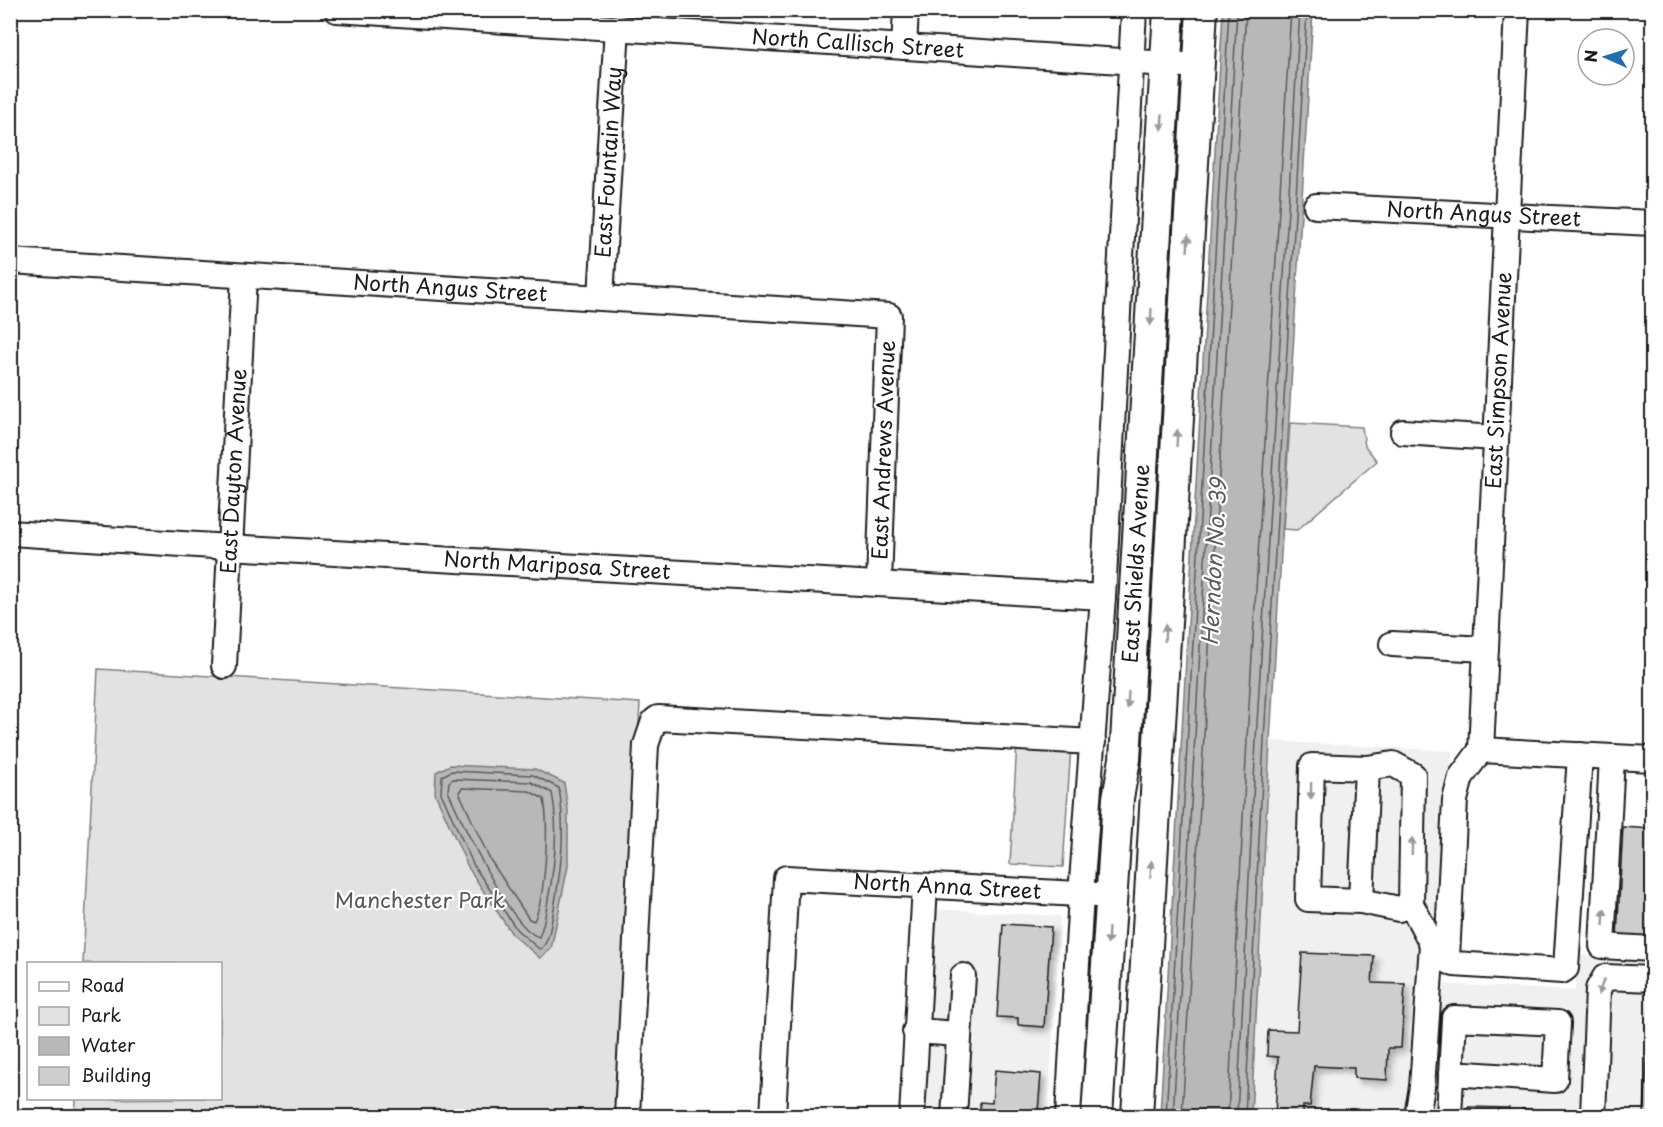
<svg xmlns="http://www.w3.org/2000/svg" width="1663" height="1127" font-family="'Playpen Sans',sans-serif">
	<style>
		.built { fill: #f0f0f0 }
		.green { fill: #e2e2e2; stroke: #7f7f7f; stroke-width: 1.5 }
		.water { fill: #b8b8b8; stroke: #7a7a7a; stroke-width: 1.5 }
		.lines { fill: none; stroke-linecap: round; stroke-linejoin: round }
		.shore { stroke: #5a5a5a; stroke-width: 1.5 }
		.building { fill: #cecece; stroke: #1c1c1c; stroke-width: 1.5; filter: url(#shadow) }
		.minor-casing { stroke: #1c1c1c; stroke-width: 28 }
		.major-casing { stroke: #1c1c1c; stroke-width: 34 }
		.minor { stroke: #fff; stroke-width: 24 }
		.major { stroke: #fff; stroke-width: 30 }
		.oneway { fill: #999 }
		.labels { text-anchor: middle; stroke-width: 4.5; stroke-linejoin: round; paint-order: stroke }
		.street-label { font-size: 21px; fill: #1c1c1c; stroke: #fff }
		.park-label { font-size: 21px; fill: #575757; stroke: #fff }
		.water-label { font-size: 22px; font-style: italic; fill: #5a5a5a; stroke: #fff }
	</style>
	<defs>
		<filter id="shadow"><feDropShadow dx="4.5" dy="4.5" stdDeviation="3" flood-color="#0004"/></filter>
	</defs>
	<rect width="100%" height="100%" fill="#fff"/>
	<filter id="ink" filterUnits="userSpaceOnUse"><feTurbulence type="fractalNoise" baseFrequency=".0167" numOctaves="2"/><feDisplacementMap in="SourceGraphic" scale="12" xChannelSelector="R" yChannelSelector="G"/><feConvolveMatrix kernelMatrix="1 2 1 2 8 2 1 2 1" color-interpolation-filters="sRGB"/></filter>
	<g filter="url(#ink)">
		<g class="built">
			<path d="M 1270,741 L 1452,751 L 1441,984 L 1575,991 L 1577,955 L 1652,959 L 1652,1116 L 1251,1116 Z"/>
			<path d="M 934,909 L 1060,916 L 1048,1116 L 924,1116 Z"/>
		</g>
		<g class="green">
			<path d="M 1290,423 L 1362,427 L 1365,446 L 1377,461 L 1297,530 L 1283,529 Z"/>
			<path d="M 98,669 L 640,703 L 619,1116 L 75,1116 L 76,1099 L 220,1098 L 220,964 L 83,963 Z"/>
			<path d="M 1017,742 L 1071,746 L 1063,867 L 1010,864 Z"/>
		</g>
		<g class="water">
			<path d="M 1223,11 L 1313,11 L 1270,741 L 1251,1116 L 1160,1116 Z"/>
			<path d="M 450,765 L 535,769 L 564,783 L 568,810 L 568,866 L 551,949 L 540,958 L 512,934 L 469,869 L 435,793 L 436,772 Z"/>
		</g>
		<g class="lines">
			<g class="shore">
				<path d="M 452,771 L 533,775 L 559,788 C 566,832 561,870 553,914 C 551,924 549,942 541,949 L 538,948 L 517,930 L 474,866 L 441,793 L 442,776 Z"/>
				<path d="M 453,779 L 531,782 L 552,793 C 559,828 555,865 548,900 C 546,912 544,926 539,937 C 511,930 461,820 448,791 L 449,782 Z"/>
				<path d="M 462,788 L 529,791 L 544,799 C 549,827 546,895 534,921 L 529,919 L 489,858 L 459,792 Z"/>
				<path d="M 1166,1116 L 1229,10"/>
				<path d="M 1173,1116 L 1237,10"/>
				<path d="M 1182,1116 L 1246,10"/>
				<path d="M 1228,1116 L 1247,739 L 1291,10"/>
				<path d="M 1237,1116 L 1256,740 L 1300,10"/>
				<path d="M 1245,1116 L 1264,740 L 1307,10"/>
			</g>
		</g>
		<g class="building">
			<path d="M 1623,827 L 1652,829 L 1652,939 L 1617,937 Z"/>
			<path d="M 1003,924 L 1051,927 L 1044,1027 L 1018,1025 L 1018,1018 L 997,1017 Z"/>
			<path d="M 1302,953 L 1374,956 L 1372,983 L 1405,984 L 1401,1048 L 1388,1048 L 1387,1080 L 1354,1078 L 1354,1068 L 1314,1066 L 1310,1106 L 1303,1106 L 1303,1116 L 1275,1116 L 1278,1057 L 1267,1056 L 1268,1030 L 1297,1031 Z"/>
			<path d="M 1650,1005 L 1652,1005 L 1652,1116 L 1644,1116 Z"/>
			<path d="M 995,1070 L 1041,1074 L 1038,1111 L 1033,1111 L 1032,1116 L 980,1116 L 980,1102 L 992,1103 Z"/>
			<path d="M 1468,1107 L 1509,1108 L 1509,1116 L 1467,1116 Z"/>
			<path d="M 1522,1109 L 1563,1111 L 1563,1116 L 1521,1116 Z"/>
		</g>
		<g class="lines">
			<g class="minor-casing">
				<g id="minor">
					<path id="s1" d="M 337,10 L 1199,66"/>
					<path d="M 904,47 L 906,10"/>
					<path id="s2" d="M 1316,206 L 1652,223"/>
					<path id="s3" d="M 10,261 L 889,316 L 879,583"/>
					<path id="s4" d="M 601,297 L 617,27"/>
					<path d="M 1403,432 L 1496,438"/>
					<path id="s5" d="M 10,533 L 229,547 L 1103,597"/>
					<path d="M 1392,644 L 1486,649"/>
					<path id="s6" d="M 224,666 L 244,276"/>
					<path id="s7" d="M 1481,750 L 1517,10"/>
					<path d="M 1481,750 L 1461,777 L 1455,800 L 1447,957 L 1448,961 L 1454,964 L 1562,971 L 1566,968 L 1580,755"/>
					<path d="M 1481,750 L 1652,759"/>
					<path d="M 1612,757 L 1602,946 L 1652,949"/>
					<path d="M 1361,901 L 1308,899 L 1312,766 L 1367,768"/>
					<path d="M 1411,904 L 1399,909 L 1361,901 L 1367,768 L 1393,764 L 1413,775 L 1411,904 L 1432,944 L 1422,1087 L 1417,1116"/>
					<path d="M 915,1031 L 959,1034"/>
					<path d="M 627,1116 L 646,745 L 654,721 L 658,718 L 1093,742"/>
					<path id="s8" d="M 773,1116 L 786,878 L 1097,895"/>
					<path d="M 912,1116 L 925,886"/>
					<path d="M 954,1116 L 963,976"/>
					<path d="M 1068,1116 L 1081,895 L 1103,597 L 1134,10"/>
					<path d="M 1449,1116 L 1454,1018 L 1558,1023 L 1555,1080 L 1452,1073"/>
					<path d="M 1593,1116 L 1598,989 L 1605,977 L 1652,979"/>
				</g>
			</g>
			<g class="major-casing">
				<g id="major">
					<path id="s9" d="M 1097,1116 L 1118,798 L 1125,759 L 1169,10"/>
					<path d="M 1137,1116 L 1202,10"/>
				</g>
			</g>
			<use href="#minor" class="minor"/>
			<use href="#major" class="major"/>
		</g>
		<defs><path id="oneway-solid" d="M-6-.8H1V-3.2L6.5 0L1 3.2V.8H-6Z" transform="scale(1.5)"/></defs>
		<g class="oneway">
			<use href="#oneway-solid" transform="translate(1162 122) rotate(93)"/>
			<use href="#oneway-solid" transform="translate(1188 243) rotate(-87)"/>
			<use href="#oneway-solid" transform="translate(1151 317) rotate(93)"/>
			<use href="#oneway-solid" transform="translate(1177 438) rotate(-87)"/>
			<use href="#oneway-solid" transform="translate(1165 633) rotate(-87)"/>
			<use href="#oneway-solid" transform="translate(1128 700) rotate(93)"/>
			<use href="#oneway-solid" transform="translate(1311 791) rotate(91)"/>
			<use href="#oneway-solid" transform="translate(1412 846) rotate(-89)"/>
			<use href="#oneway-solid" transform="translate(1151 869) rotate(-87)"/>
			<use href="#oneway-solid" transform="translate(1604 917) rotate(-87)"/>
			<use href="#oneway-solid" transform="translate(1108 936) rotate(93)"/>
			<use href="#oneway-solid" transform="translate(1601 987) rotate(110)"/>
		</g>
	</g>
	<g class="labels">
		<g class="street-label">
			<text dy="7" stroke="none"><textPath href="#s1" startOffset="522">North Callisch Street</textPath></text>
			<text dy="7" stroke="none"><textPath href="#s4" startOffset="135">East Fountain Way</textPath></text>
			<text dy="7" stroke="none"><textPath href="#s2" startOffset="168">North Angus Street</textPath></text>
			<text dy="7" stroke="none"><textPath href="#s3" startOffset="441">North Angus Street</textPath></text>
			<text dy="7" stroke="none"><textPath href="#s7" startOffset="370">East Simpson Avenue</textPath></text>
			<text transform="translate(884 450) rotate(-88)" y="7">East Andrews Avenue</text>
			<text dy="7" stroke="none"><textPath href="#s6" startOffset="195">East Dayton Avenue</textPath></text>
			<text dy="7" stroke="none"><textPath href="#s9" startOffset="554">East Shields Avenue</textPath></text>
			<text dy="7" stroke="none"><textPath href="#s5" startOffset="548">North Mariposa Street</textPath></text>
			<text dy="7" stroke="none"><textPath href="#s8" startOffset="400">North Anna Street</textPath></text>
		</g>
		<g class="park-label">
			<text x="420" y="908">Manchester Park</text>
		</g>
		<g class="water-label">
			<text transform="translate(1214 562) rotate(-87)" y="8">Herndon No. 39</text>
		</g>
	</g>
	<rect width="1663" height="1127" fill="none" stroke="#fff" stroke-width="36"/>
	<rect x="18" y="18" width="1627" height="1091" fill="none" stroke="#1c1c1c" stroke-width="2" filter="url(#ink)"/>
	<rect x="27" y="962" width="195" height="138" fill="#ffffff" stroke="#a4a4a4" stroke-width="1.5"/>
	<rect x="39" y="982" width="30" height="9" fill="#ffffff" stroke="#a4a4a4" stroke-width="1.5"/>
	<text x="81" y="992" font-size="18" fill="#1c1c1c">Road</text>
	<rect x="39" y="1007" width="30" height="18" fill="#e2e2e2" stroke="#a4a4a4" stroke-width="1.5"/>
	<text x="81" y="1022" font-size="18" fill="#1c1c1c">Park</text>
	<rect x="39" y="1037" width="30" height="18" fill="#b8b8b8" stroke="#a4a4a4" stroke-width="1.5"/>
	<text x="81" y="1052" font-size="18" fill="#1c1c1c">Water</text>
	<rect x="39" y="1067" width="30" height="18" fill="#cecece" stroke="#a4a4a4" stroke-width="1.5"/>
	<text x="81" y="1082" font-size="18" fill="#1c1c1c">Building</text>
	<g transform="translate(1606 57) rotate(273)"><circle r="28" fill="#ffffff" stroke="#a4a4a4" stroke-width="1.5"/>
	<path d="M0-4.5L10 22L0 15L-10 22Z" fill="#1f6fb2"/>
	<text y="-9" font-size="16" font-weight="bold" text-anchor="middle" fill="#1c1c1c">N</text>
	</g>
</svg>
